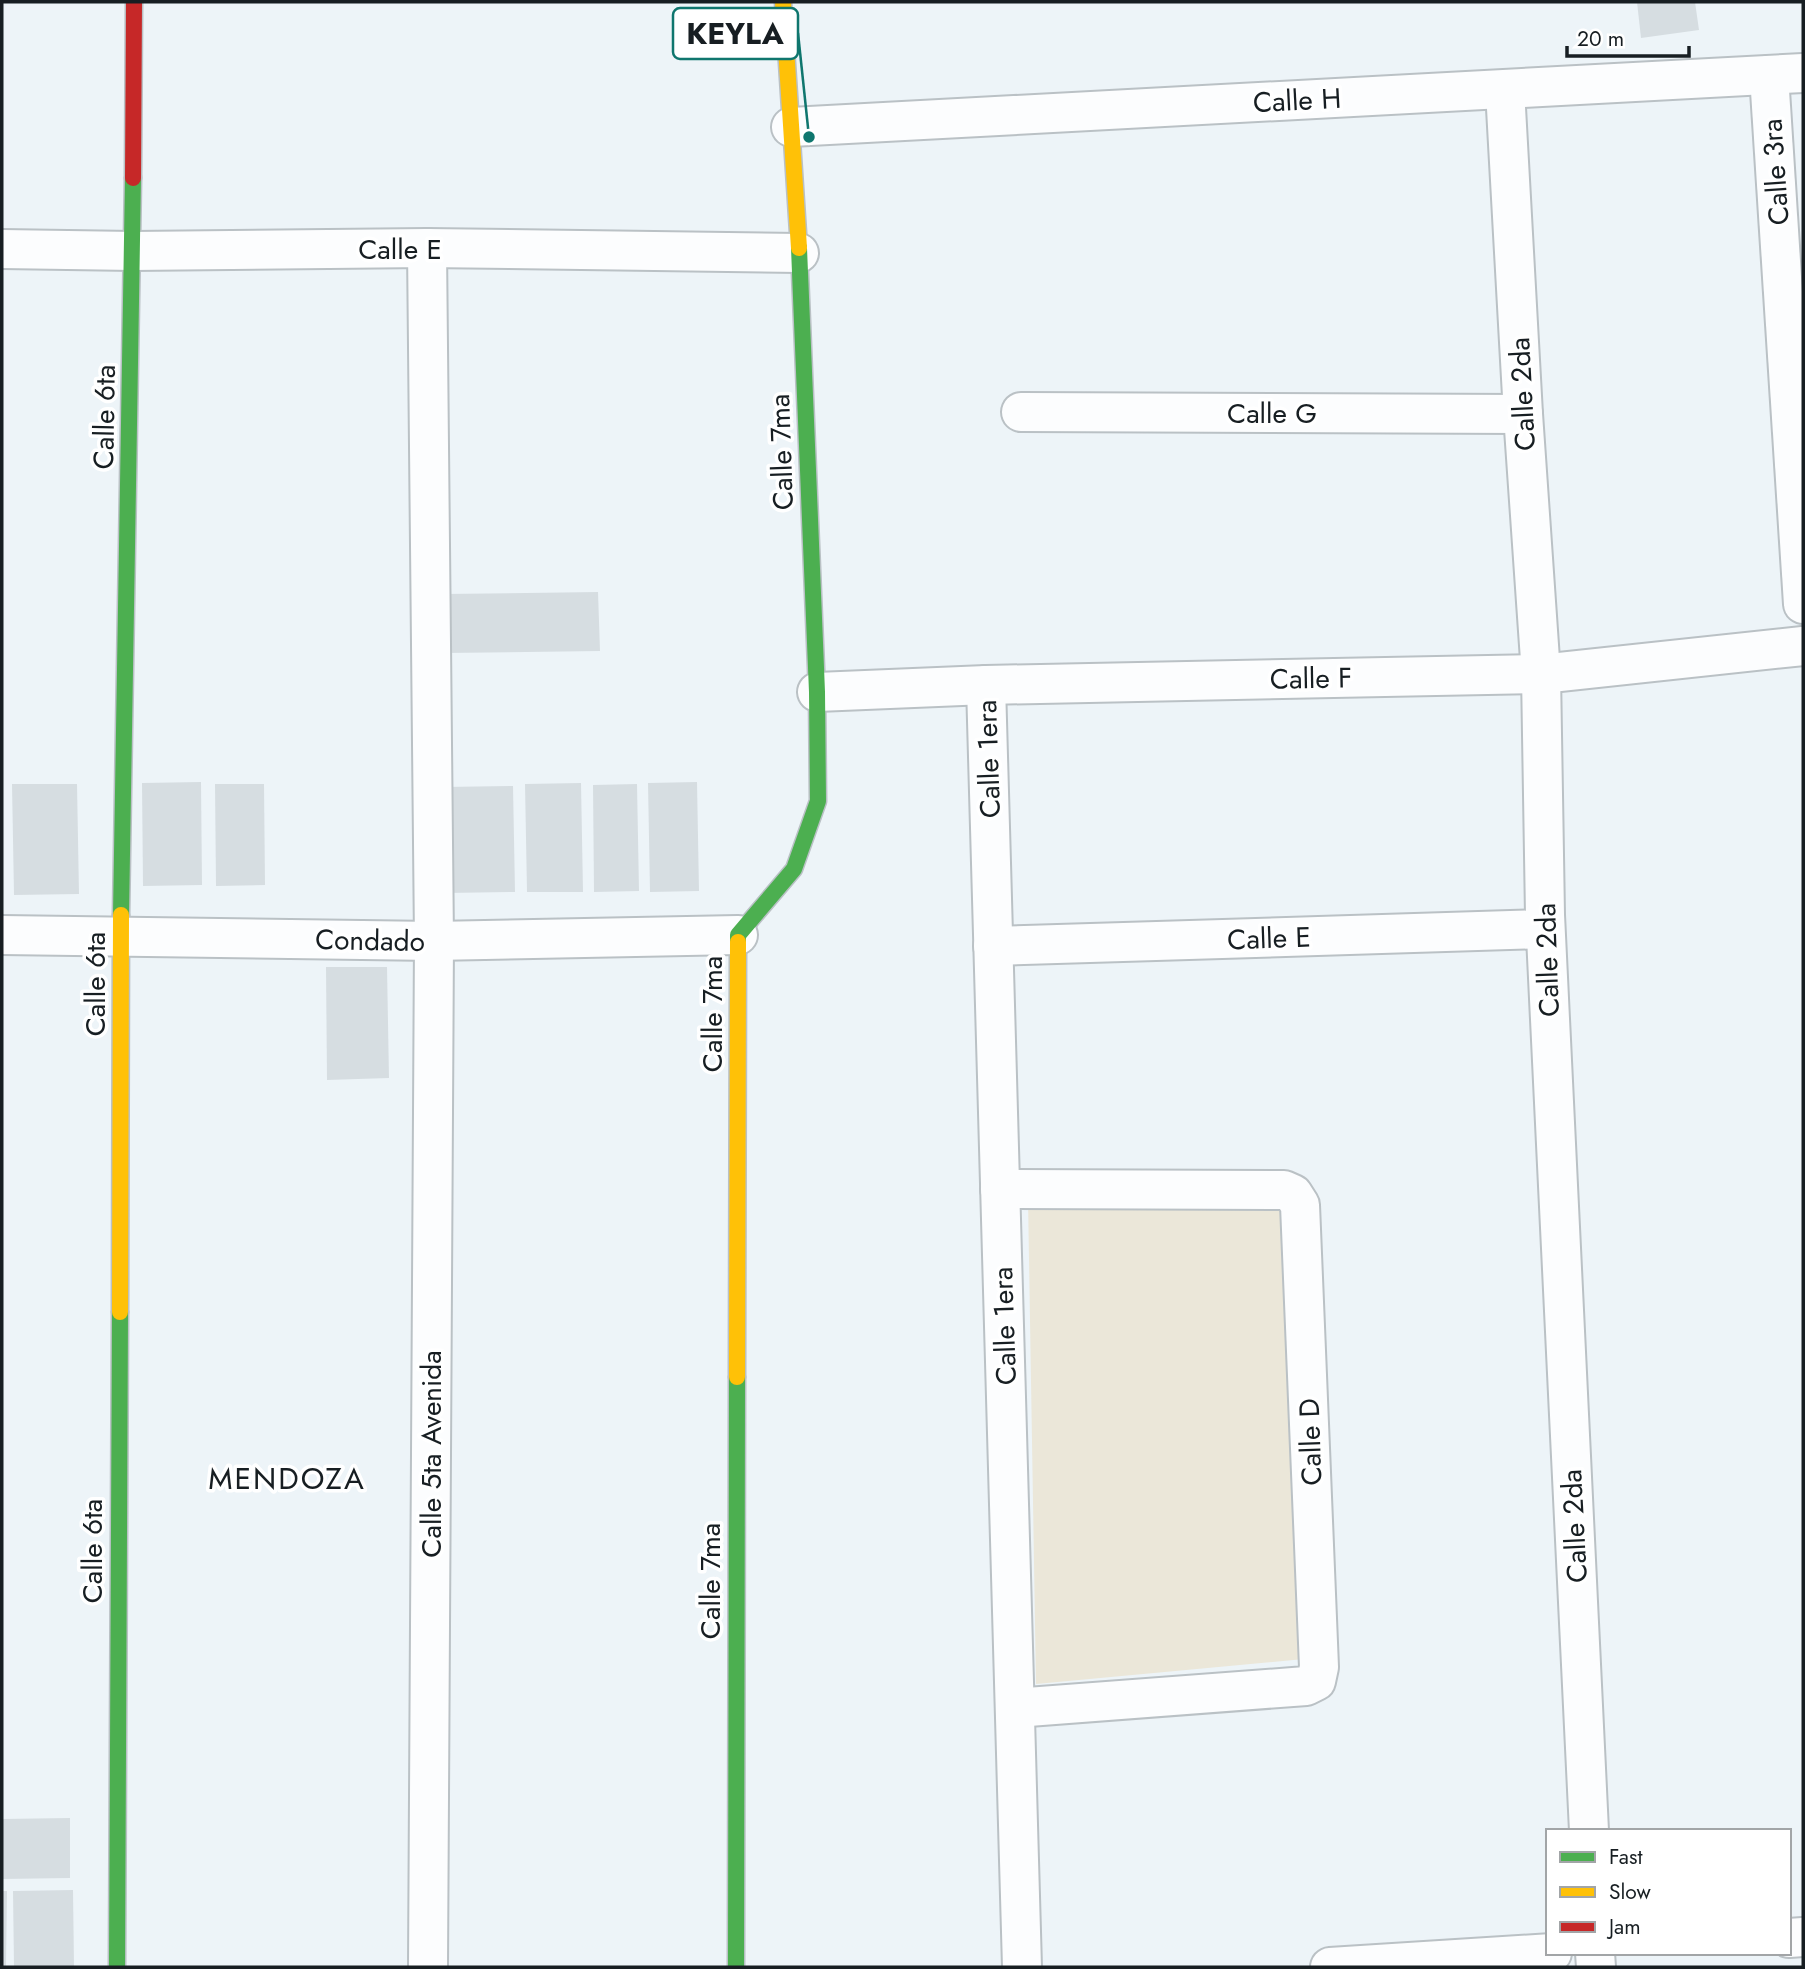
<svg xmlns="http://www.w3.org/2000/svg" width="1805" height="1969" font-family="Jost,sans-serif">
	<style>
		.green { fill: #ebe7d9 }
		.building { fill: #d6dde1 }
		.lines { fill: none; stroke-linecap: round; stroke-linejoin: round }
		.street-casing { stroke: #bac1c5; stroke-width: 42 }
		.fast-casing { stroke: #bac1c5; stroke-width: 19 }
		.slow-casing { stroke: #bac1c5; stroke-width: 19 }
		.jam-casing { stroke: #bac1c5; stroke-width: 19 }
		.street { stroke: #fcfdfe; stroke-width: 38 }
		.fast { stroke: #4caf50; stroke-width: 16 }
		.slow { stroke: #ffc107; stroke-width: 16 }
		.jam { stroke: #c62828; stroke-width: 16 }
		.labels { text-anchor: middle; stroke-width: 7; stroke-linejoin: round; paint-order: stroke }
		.street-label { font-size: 28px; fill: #171e22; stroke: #fff }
		.neighbourhood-label { font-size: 30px; letter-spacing: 2px; fill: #171e22; stroke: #fff }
		.leader { fill: none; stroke: #0f766e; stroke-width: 2.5 }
		.callout-dot { fill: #0f766e; stroke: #fff; stroke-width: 2.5 }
		.callout { fill: #fff; stroke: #0f766e; stroke-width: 2.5 }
		.callout-label { font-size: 30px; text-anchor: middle; font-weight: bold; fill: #171e22 }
	</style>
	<rect width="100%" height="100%" fill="#edf4f8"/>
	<path class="green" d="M 1028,1199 L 1286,1202 L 1304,1659 L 1036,1684 Z"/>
	<g class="building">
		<path d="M 1637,2 L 1695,2 L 1699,30 L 1641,38 Z"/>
		<path d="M 598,592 L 600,651 L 444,653 L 443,594 Z"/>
		<path d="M 201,782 L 202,885 L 143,886 L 142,783 Z"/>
		<path d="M 697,782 L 699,891 L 650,892 L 648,783 Z"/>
		<path d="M 581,783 L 583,892 L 527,892 L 525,784 Z"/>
		<path d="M 12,784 L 77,784 L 79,894 L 14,895 Z"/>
		<path d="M 215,784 L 264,784 L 265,885 L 216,886 Z"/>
		<path d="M 637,784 L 639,891 L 594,892 L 593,785 Z"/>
		<path d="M 513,786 L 515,892 L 446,893 L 444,787 Z"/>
		<path d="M 326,967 L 387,967 L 389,1078 L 327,1080 Z"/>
		<path d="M 70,1818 L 70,1878 L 2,1879 L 2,1819 Z"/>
		<path d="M 73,1890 L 74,1967 L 14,1967 L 13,1891 Z"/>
		<path d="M 2,1891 L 7,1891 L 6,1967 L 2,1967 Z"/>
	</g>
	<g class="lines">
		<g class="street-casing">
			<g id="street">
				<path d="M 1769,75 L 1803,604"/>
				<path d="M 1505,90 L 1523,414 L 1541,674 L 1545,915 L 1589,1831"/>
				<path d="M 791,127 L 1803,73"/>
				<path d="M 427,248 L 434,941 L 428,1967"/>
				<path d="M 2,249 L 133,251 L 427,248 L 799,253"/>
				<path d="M 1021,412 L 1523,414"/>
				<path d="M 986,685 L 1022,1967"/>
				<path d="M 817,692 L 986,685 L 1541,674 L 1803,646"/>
				<path d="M 2,935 L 434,941 L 738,935"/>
				<path d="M 993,946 L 1545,929"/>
				<path d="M 1000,1189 L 1284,1190 L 1293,1194 L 1300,1205 L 1319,1667 L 1316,1681 L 1306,1686 L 1015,1708"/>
				<path d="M 1789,1938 L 1803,1937"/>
				<path d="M 1595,1953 L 1596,1967"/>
				<path d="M 1330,1967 L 1552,1953"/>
			</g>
		</g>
		<g class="fast-casing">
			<g id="fast">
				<path d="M 121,915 L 133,178"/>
				<path d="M 738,942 L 738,935 L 794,869 L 818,801 L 817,692 L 799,248"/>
				<path d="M 117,1967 L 120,1312"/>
				<path d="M 736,1967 L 737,1377"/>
			</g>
		</g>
		<g class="slow-casing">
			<g id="slow">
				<path d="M 783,2 L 799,248"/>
				<path d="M 120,1312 L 121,915"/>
				<path d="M 737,1377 L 738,942"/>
			</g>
		</g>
		<g class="jam-casing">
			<path id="jam" d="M 133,178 L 134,2"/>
		</g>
		<use href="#street" class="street"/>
		<use href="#fast" class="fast"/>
		<use href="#slow" class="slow"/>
		<use href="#jam" class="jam"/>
	</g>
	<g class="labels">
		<g class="street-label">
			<text transform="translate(1297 100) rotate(-3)" y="10">Calle H</text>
			<text transform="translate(1775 172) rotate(-94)" y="10">Calle 3ra</text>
			<text x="400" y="259">Calle E</text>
			<text transform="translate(1522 394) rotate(-93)" y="10">Calle 2da</text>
			<text x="1272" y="423">Calle G</text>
			<text transform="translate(104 417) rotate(-89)" y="10">Calle 6ta</text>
			<text transform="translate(781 452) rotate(-92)" y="10">Calle 7ma</text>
			<text transform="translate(1311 678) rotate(-1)" y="10">Calle F</text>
			<text transform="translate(988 759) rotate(-92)" y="10">Calle 1era</text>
			<text transform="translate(1269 938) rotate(-2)" y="10">Calle E</text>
			<text transform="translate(370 940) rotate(1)" y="10">Condado</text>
			<text transform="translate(1547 960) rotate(-92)" y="10">Calle 2da</text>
			<text transform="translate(95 984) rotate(-90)" y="10">Calle 6ta</text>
			<text transform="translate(712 1014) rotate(-90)" y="10">Calle 7ma</text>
			<text transform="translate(1004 1326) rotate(-92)" y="10">Calle 1era</text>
			<text transform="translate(1310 1442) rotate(-92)" y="10">Calle D</text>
			<text transform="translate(431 1454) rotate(-90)" y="10">Calle 5ta Avenida</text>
			<text transform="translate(1574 1526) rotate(-93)" y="10">Calle 2da</text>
			<text transform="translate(92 1551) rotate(-90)" y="10">Calle 6ta</text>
			<text transform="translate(710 1581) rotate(-90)" y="10">Calle 7ma</text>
		</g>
		<g class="neighbourhood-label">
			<text x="287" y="1489">MENDOZA</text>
		</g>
	</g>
	<path class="leader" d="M809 137L798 33"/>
	<circle class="callout-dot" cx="809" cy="137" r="7"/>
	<rect class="callout" x="673" y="8" width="125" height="51" rx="7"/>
	<g class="callout-label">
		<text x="735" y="44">KEYLA</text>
	</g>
	<rect width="1805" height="1969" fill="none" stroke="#171e22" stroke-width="7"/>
	<rect x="1546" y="1829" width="245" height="126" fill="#ffffff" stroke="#a2a5a7" stroke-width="2"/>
	<rect x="1560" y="1852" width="35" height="10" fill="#4caf50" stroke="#a2a5a7" stroke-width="2"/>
	<text x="1609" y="1864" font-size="21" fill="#171e22">Fast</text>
	<rect x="1560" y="1887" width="35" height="10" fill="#ffc107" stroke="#a2a5a7" stroke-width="2"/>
	<text x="1609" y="1899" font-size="21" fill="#171e22">Slow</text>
	<rect x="1560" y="1922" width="35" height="10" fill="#c62828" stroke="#a2a5a7" stroke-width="2"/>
	<text x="1609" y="1934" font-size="21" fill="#171e22">Jam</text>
	<path d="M1567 46v10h122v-10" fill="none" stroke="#171e22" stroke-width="3.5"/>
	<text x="1577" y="46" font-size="21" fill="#171e22" stroke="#ffffff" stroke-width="5" paint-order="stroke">20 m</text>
</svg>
